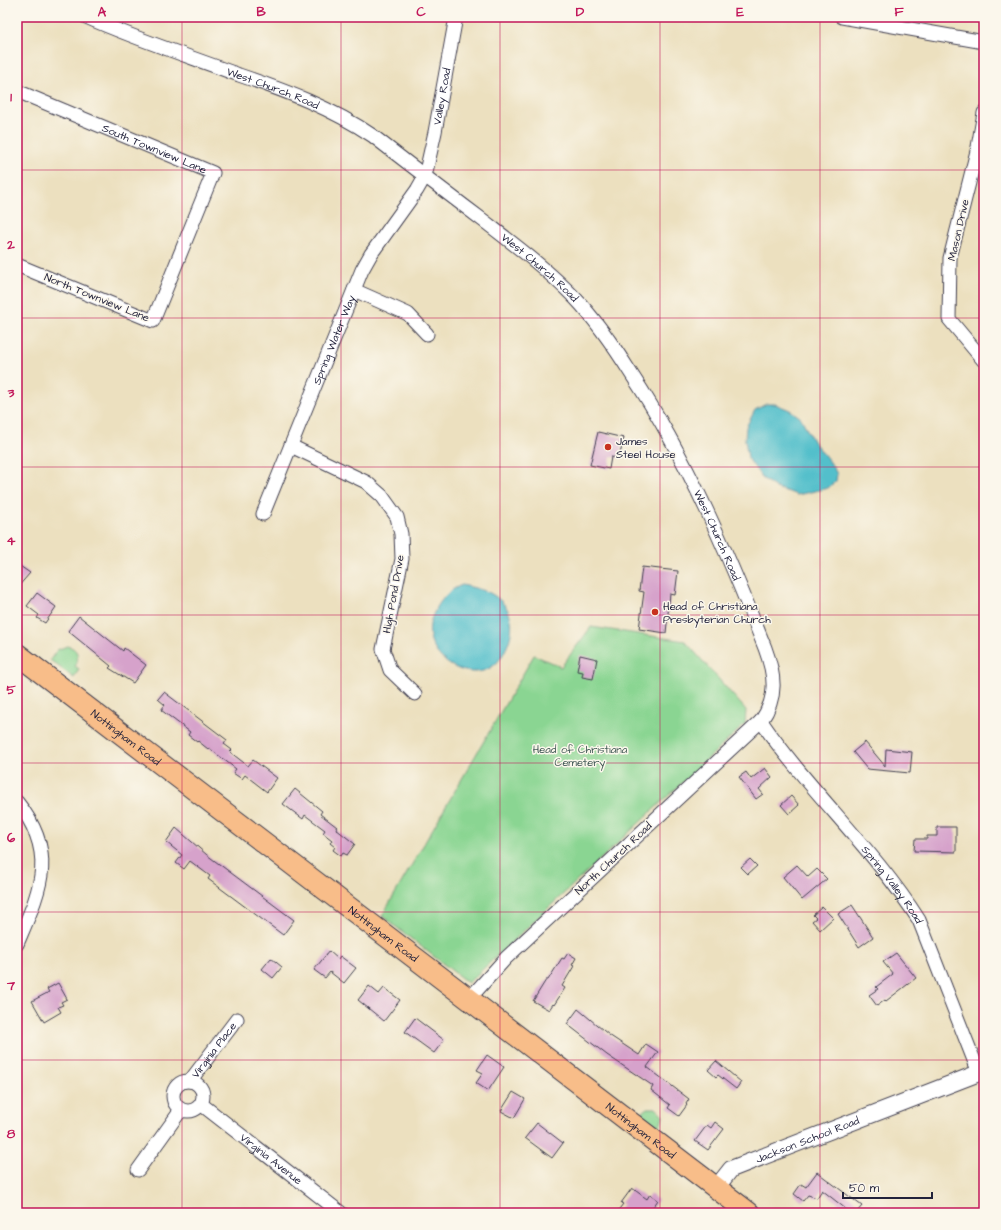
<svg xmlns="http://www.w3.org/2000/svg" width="1001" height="1230" font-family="'Architects Daughter',sans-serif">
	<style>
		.green { fill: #8ad592; stroke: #567c66 }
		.water { fill: #52bfcb; stroke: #3a7083 }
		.building { fill: #d6a2cb }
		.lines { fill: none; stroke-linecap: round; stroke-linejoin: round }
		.minor-casing { stroke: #403e4f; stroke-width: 15 }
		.tertiary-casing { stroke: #403e4f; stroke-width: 18 }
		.primary-casing { stroke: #403e4f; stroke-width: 23 }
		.minor { stroke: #fff; stroke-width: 13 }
		.tertiary { stroke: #fff; stroke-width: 16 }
		.primary { stroke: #f8bd89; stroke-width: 21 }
		.grid { fill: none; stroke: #c2185b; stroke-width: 1; stroke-opacity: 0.55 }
		.poi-dot { fill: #c8321e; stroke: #fbf7ec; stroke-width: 1.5 }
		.labels { text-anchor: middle; stroke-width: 3; stroke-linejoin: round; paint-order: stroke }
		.street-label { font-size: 11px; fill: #22223b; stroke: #fbf7ec }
		.poi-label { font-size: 11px; fill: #22223b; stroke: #fbf7ec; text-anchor: start }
		.park-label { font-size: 11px; fill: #415855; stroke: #fbf7ec }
		.neatline { fill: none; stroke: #c2185b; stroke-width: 1.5 }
		.grid-label { font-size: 13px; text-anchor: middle; font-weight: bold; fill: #c2185b }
	</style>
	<rect width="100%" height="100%" fill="#fbf7ec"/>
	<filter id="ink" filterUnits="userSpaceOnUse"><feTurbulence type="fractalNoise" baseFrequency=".025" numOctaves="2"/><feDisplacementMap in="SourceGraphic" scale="8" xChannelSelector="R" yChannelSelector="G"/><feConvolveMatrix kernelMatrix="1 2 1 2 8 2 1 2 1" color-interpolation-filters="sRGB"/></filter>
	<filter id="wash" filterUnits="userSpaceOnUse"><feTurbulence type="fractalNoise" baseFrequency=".012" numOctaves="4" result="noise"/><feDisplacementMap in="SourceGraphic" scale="16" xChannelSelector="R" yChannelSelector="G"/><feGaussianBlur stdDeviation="0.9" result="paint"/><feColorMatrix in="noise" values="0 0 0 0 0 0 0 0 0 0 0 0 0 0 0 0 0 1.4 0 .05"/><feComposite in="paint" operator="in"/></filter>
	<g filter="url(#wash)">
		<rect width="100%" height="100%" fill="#ece0bf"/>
		<g class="green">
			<path d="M 591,627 L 685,641 L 746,710 L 745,724 L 468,983 L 382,916 L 534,655 L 561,667 Z"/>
			<path d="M 67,646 C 78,648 80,657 75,666 L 79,669 L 74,678 L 50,660 L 57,650 Z"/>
			<path d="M 647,1108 L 656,1108 L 663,1115 L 661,1123 L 655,1130 L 637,1116 Z"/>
		</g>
		<g class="water">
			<path d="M 766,404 L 775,404 L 790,410 L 801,418 L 813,441 L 830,462 L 837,474 L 836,481 L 828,488 L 797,495 L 789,492 L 776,488 L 762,478 L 748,458 L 745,440 L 746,427 L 755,410 Z"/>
			<path d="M 462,585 C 471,587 480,589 488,592 C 516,606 517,632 502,656 C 478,696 408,654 436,609 C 443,597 449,590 462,585 Z"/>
		</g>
		<g id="blocks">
			<g class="building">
				<path d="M 598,432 L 624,438 L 619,458 L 611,457 L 609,469 L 590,465 Z"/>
				<path d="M 17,564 L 30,573 L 17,588 Z"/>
				<path d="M 642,567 L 678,571 L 675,595 L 670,594 L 666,633 L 639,629 L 644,592 L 639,591 Z"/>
				<path d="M 37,593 L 56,607 L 45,623 L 37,618 L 39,615 L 27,606 Z"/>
				<path d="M 79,616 L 123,651 L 124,648 L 146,665 L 133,683 L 109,668 L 111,666 L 68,631 Z"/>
				<path d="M 580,655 L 597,659 L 593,679 L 582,677 L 583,672 L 577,671 Z"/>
				<path d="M 164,692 L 227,740 L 224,744 L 232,750 L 230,752 L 248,766 L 253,760 L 277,778 L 267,792 L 245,775 L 242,779 L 233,773 L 236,769 L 209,748 L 208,749 L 198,741 L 197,742 L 188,735 L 190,732 L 161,710 L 165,705 L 158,699 Z"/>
				<path d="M 865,742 L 885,766 L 886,749 L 912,752 L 910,773 L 867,769 L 853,752 Z"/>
				<path d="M 765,768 L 772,777 L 759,789 L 763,794 L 756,799 L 739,777 L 746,772 L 751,779 Z"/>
				<path d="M 295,789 L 322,811 L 320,814 L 337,827 L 336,829 L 355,844 L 347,855 L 343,853 L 341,856 L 333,850 L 335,847 L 330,843 L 332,840 L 323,833 L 325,830 L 305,815 L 303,819 L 283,804 Z"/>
				<path d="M 791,796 L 799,805 L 789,814 L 781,805 Z"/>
				<path d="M 937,827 L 956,827 L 956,852 L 914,851 L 915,839 L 927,839 L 927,836 L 937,836 Z"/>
				<path d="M 176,828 L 207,855 L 294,920 L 283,935 L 208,879 L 210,876 L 190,861 L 184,869 L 176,863 L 182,855 L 166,842 Z"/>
				<path d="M 750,859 L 757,866 L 748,874 L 741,867 Z"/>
				<path d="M 797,865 L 808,877 L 817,869 L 827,879 L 802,900 L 783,877 Z"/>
				<path d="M 852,905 L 873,937 L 859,947 L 838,914 Z"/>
				<path d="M 822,907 L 833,918 L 820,930 L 812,921 L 816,918 L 813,915 Z"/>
				<path d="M 329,951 L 338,959 L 340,956 L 356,968 L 344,983 L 330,972 L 325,978 L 314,970 Z"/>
				<path d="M 568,953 L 576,958 L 572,965 L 574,966 L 562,986 L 565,988 L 554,1005 L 553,1004 L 549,1010 L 533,1001 L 546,980 L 548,980 L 562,958 L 564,959 Z"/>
				<path d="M 896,953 L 916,978 L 886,1001 L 885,1000 L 877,1006 L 869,995 L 878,989 L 876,987 L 893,974 L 883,962 Z"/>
				<path d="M 271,958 L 282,967 L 273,978 L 262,969 Z"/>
				<path d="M 58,983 L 67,999 L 61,1002 L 63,1005 L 58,1007 L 61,1012 L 44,1022 L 32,1001 L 49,992 L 47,989 Z"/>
				<path d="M 369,986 L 379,994 L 384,988 L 400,1000 L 384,1021 L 358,1000 Z"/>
				<path d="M 578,1009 L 609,1035 L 639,1055 L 646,1044 L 658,1052 L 647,1067 L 689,1099 L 686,1104 L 687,1105 L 679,1116 L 668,1108 L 670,1105 L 651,1090 L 653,1086 L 607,1055 L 567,1024 Z"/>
				<path d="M 415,1018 L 444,1040 L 434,1053 L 405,1032 Z"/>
				<path d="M 487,1055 L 504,1067 L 488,1091 L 476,1083 L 483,1073 L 477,1070 Z"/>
				<path d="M 716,1061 L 741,1082 L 736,1089 L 718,1075 L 716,1077 L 708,1070 Z"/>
				<path d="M 513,1092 L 525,1099 L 514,1118 L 501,1111 Z"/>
				<path d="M 715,1122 L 724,1129 L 708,1150 L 695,1141 L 707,1125 L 711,1128 Z"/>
				<path d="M 537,1123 L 563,1143 L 552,1158 L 525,1138 Z"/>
				<path d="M 817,1172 L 862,1206 L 856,1213 L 851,1213 L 822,1190 L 817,1198 L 808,1195 L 803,1201 L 794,1194 L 801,1184 L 806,1187 Z"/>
				<path d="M 632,1188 L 647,1199 L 650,1194 L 658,1200 L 649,1213 L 616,1213 L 623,1204 L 621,1203 Z"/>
			</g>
		</g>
	</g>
	<g filter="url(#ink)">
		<use href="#blocks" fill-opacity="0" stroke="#403e4f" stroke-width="1"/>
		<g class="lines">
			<g class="minor-casing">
				<g id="minor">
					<path id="s1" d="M 86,17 C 136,39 188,56 239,75 C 286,91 332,108 373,136 C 410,165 447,193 484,221 C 515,245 547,269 575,298 C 597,321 615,348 632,375 C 688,460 728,554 765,648 C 775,675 778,697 761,721 L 506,958 L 469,999"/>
					<path d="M 842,17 L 984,42"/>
					<path id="s2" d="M 17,91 L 213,173 L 153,321 L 17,265"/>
					<path d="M 984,113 L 978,147 L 950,258 L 949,319 L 984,361"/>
					<path d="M 354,290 L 408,314 L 427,334"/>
					<path d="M 291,446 L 366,482 L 382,496 L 397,517 L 401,534 L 402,559 L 383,649 L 390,670 L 415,694"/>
					<path id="s3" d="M 263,514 L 362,270 L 371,254 L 417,190 L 425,176 L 435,132 L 456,17"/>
					<path id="s4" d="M 761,721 C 809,791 873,848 919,920 L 979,1073"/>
					<path d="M 17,802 C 59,854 40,890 17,944"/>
					<circle cx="188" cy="1096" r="15"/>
					<path id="s5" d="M 190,1081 L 237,1019"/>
					<path id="s6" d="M 201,1104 L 341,1213"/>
					<path d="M 138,1170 L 181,1110"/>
				</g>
			</g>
			<g class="tertiary-casing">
				<g id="tertiary">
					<path id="s7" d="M 716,1188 L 731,1169 L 984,1071"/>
				</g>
			</g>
			<g class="primary-casing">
				<g id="primary">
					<path id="s8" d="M 17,654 L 749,1213"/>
				</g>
			</g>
			<use href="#minor" class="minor"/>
			<use href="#tertiary" class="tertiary"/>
			<use href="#primary" class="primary"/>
		</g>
	</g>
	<path class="grid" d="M 182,17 L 182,1213M 341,17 L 341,1213M 500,17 L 500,1213M 660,17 L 660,1213M 820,17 L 820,1213M 17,170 L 984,170M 17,318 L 984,318M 17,467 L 984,467M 17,615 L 984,615M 17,763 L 984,763M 17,912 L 984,912M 17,1060 L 984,1060"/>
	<g class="poi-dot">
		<circle cx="608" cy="447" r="4"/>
		<circle cx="655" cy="612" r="4"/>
	</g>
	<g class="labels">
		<g class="street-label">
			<text dy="4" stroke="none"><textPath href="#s1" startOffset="200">West Church Road</textPath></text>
			<text dy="4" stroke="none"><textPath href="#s3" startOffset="458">Valley Road</textPath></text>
			<text dy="4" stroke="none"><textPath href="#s2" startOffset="149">South Townview Lane</textPath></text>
			<text transform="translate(958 230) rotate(-77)" y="4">Mason Drive</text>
			<text dy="4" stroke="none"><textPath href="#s1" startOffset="524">West Church Road</textPath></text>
			<text transform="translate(97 297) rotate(22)" y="4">North Townview Lane</text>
			<text dy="4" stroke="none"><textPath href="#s3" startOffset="188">Spring Water Way</textPath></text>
			<text dy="4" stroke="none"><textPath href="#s1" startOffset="848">West Church Road</textPath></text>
			<text transform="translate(393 594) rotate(-80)" y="4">High Pond Drive</text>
			<text dy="4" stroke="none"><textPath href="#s8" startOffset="137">Nottingham Road</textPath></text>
			<text transform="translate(613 858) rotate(-43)" y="4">North Church Road</text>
			<text dy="4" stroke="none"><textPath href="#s4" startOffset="210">Spring Valley Road</textPath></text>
			<text dy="4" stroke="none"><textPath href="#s8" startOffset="461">Nottingham Road</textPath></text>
			<text dy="4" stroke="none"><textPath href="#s5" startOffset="39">Virginia Place</textPath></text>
			<text dy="4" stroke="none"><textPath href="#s8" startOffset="785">Nottingham Road</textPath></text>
			<text dy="4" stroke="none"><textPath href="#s7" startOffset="106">Jackson School Road</textPath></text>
			<text dy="4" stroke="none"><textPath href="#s6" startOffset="89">Virginia Avenue</textPath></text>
		</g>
		<g class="poi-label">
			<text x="616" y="445">James<tspan x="616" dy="13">Steel House</tspan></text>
			<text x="663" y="610">Head of Christiana<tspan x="663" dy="13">Presbyterian Church</tspan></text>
		</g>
		<g class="park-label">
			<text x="580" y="753">Head of Christiana<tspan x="580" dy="13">Cemetery</tspan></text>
		</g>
	</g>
	<rect width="1001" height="1230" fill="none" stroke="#fbf7ec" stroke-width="44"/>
	<path d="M843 1192v6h89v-6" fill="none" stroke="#22223b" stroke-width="2"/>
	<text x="849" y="1192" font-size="12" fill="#22223b" stroke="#fbf7ec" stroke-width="3" paint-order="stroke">50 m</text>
	<rect x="22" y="22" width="957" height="1186" class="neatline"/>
	<g class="grid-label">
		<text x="102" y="16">A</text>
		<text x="261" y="16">B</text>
		<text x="421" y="16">C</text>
		<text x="580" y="16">D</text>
		<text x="740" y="16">E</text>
		<text x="899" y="16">F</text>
		<text x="11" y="101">1</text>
		<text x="11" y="249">2</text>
		<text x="11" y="397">3</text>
		<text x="11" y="545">4</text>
		<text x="11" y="694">5</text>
		<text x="11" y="842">6</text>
		<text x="11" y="990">7</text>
		<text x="11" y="1138">8</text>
	</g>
</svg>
